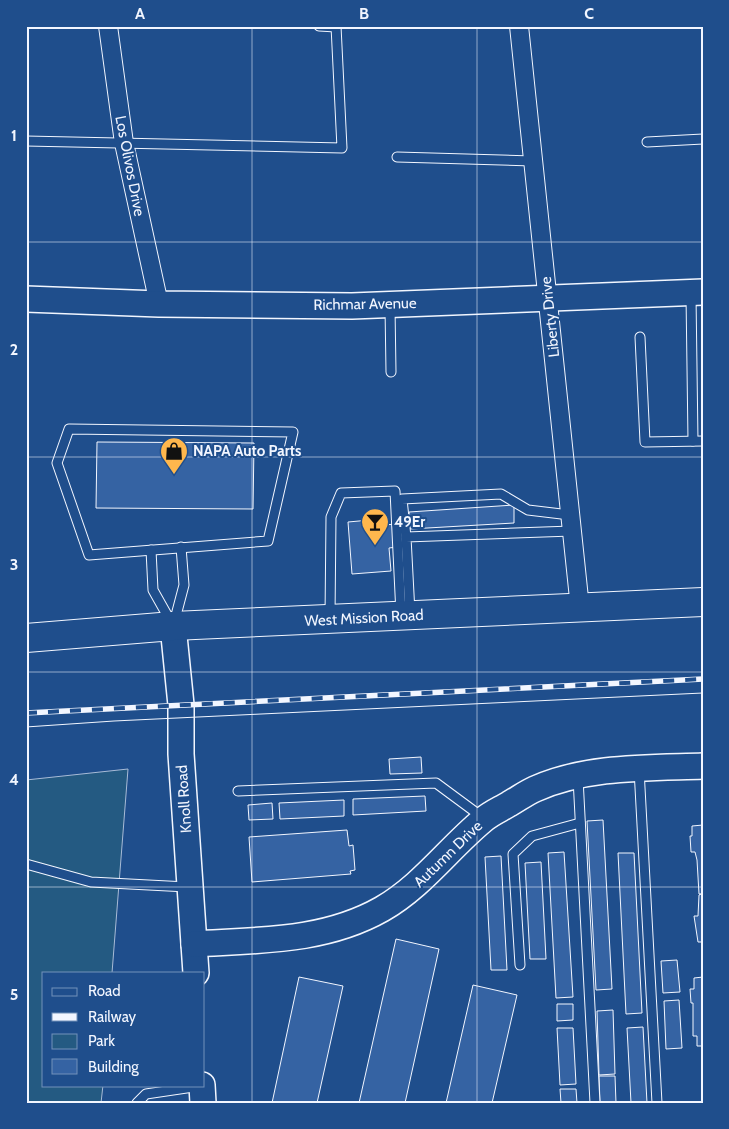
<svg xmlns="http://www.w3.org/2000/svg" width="729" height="1129" font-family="Cabin,sans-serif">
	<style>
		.green { fill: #245a82; stroke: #a8bbd7 }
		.building { fill: #3563a3; stroke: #f2f6ff }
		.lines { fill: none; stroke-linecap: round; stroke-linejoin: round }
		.lane-casing { stroke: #f2f6ff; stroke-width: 11 }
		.street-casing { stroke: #f2f6ff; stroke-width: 20 }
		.secondary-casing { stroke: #f2f6ff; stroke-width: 28 }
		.primary-casing { stroke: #f2f6ff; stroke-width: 30 }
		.lane { stroke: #1f4e8c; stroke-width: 9 }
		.street { stroke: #1f4e8c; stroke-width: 18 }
		.secondary { stroke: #1f4e8c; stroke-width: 25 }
		.primary { stroke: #1f4e8c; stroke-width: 28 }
		.tram { stroke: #f2f6ff; stroke-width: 1 }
		.rail-casing { stroke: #f2f6ff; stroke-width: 5.5 }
		.rail { stroke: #1f4e8c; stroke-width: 4; stroke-dasharray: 11; stroke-linecap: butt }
		.grid { fill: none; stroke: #f2f6ff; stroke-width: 1; stroke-opacity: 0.55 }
		.labels { text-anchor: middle; stroke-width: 4; stroke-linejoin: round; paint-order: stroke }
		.street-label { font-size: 15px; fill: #f2f6ff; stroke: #1f4e8c }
		.poi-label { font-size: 15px; font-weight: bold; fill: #f2f6ff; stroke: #1f4e8c; text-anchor: start }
		.neatline { fill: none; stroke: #f2f6ff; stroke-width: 2 }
		.grid-label { font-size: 16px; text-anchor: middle; font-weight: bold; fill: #f2f6ff }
	</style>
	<rect width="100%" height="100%" fill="#1f4e8c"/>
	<path class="green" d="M 128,769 L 112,973 L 44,973 L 44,1085 L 103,1085 L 101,1103 L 26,1103 L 26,780 Z"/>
	<g class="building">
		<path d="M 97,442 L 254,443 L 253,509 L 96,508 Z"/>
		<path d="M 514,505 L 514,523 L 410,529 L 409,512 Z"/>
		<path d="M 370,520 L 371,526 L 396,524 L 397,547 L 389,548 L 391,571 L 352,574 L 348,522 Z"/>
		<path d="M 421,757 L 422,773 L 390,774 L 389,759 Z"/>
		<path d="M 425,796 L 426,811 L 353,815 L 353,799 Z"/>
		<path d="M 344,800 L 344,816 L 280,819 L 279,803 Z"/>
		<path d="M 272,803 L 273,819 L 249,820 L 248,805 Z"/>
		<path d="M 603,820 L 612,989 L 596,990 L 587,821 Z"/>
		<path d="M 703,825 L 703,942 L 698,942 L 694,916 L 698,916 L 699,895 L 701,894 L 699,894 L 697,860 L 695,852 L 691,852 L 690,836 L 692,836 L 692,826 Z"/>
		<path d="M 347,830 L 349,846 L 353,845 L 355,870 L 350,871 L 351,874 L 252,882 L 249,837 Z"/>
		<path d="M 564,852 L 573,997 L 556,998 L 548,853 Z"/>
		<path d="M 618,853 L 634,853 L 642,1013 L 626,1014 Z"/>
		<path d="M 501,856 L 507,970 L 491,970 L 485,857 Z"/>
		<path d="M 541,862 L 546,959 L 530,959 L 525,863 Z"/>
		<path d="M 396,939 L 439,949 L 405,1103 L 359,1103 Z"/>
		<path d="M 677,960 L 680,992 L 663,993 L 661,961 Z"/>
		<path d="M 299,977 L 343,986 L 317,1103 L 272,1103 Z"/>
		<path d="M 703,977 L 703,1046 L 697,1046 L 697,1036 L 693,1036 L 693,1003 L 691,1003 L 690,989 L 694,989 L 694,978 Z"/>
		<path d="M 473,985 L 517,995 L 492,1103 L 446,1103 Z"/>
		<path d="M 679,1000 L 682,1048 L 666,1049 L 664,1001 Z"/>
		<path d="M 557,1004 L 573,1004 L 573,1020 L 557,1021 Z"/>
		<path d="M 613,1010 L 615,1074 L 599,1075 L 597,1011 Z"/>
		<path d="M 643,1027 L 647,1103 L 631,1103 L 627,1028 Z"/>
		<path d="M 557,1028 L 573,1028 L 576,1084 L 560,1085 Z"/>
		<path d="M 599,1076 L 615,1076 L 616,1103 L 600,1103 Z"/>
		<path d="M 560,1089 L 576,1089 L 577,1103 L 561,1103 Z"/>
	</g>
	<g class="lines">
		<g class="lane-casing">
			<g id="lane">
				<path d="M 319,26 L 336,27"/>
				<path d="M 26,141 L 342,148 L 336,26"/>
				<path d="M 647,142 L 703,139"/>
				<path d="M 397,157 L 533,161"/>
				<path d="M 691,295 L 693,441"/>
				<path d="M 390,307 L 391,372"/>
				<path d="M 640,337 L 645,442 L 703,441"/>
				<path d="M 69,429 L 293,432 L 268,541 L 89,555 L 57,463 Z"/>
				<path d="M 406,537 L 402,499 L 501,494 L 528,510 L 570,515"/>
				<path d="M 151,550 L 153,590 L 171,622"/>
				<path d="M 410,613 L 406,537 L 572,531"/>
				<path d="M 330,617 L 331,517 L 341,493 L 395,491 L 401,614"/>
				<path d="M 174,623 L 184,585 L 181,547"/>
				<path d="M 639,769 L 657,1103"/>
				<path d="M 578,778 L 595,1103"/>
				<path d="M 238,791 L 436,783 L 482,817"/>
				<path d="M 26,864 L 91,882 L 187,887"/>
				<path d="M 520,965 L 513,854 L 532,836 L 580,823"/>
				<path d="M 137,1103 L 146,1094 L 200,1086"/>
			</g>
		</g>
		<g class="street-casing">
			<g id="street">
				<path d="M 108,26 L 124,143 L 159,304"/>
				<path d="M 519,26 L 580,608"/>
			</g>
		</g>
		<g class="secondary-casing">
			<g id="secondary">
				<path d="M 26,299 L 159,304 L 352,306 L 703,292"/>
				<path d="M 173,626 L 181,705 L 181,754 L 196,973"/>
				<path d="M 194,944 C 258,940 324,942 382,909 C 422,886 448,849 483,820 C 491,813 501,809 509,804 C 518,799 526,793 535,789 C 586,766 648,768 703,766"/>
				<path d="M 202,1085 L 203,1103"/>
			</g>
		</g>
		<g class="primary-casing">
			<path id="primary" d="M 26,638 L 173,626 L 703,602"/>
		</g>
		<use href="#lane" class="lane"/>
		<use href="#street" class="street"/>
		<use href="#secondary" class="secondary"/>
		<use href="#primary" class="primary"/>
		<path class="tram" d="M 26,727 L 114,721 L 703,693"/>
		<g class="rail-casing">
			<path id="rail" d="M 26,713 L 703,679"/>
		</g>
		<use href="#rail" class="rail"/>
	</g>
	<path class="grid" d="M 252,26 L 252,1103M 477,26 L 477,1103M 26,242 L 703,242M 26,457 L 703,457M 26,672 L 703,672M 26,887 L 703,887"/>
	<defs>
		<g id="shop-pin" transform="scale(1.4375)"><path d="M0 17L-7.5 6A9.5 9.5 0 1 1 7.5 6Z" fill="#ffb74d" stroke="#1f4e8c"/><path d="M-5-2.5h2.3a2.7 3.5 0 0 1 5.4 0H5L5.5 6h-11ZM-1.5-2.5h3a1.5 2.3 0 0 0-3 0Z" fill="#111"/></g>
		<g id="bar-pin" transform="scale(1.4375)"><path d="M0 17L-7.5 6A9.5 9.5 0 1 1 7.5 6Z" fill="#ffb74d" stroke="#1f4e8c"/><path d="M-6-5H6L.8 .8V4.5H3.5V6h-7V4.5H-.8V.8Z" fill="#111"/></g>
	</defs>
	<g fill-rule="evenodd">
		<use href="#shop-pin" x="174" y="451"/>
		<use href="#bar-pin" x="375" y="522"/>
	</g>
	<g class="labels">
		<g class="street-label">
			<text transform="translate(130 166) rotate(79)" y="5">Los Olivos Drive</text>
			<text transform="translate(365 304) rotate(-1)" y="5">Richmar Avenue</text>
			<text transform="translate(550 317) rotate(-96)" y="5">Liberty Drive</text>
			<text transform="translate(364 618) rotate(-3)" y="5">West Mission Road</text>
			<text transform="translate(184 799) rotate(-94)" y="5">Knoll Road</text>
			<text transform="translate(448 854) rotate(-44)" y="5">Autumn Drive</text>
		</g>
		<g class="poi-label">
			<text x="193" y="456">NAPA Auto Parts</text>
			<text x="394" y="527">49Er</text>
		</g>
	</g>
	<rect width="729" height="1129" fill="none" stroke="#1f4e8c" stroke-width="55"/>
	<rect x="42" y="972" width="162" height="115" fill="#1f4e8c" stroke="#7391ba"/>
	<rect x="52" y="988" width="25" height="8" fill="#1f4e8c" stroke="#7391ba"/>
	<text x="88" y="996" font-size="15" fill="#f2f6ff">Road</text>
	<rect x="52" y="1013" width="25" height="8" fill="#f2f6ff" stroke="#7391ba"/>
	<text x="88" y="1022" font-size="15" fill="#f2f6ff">Railway</text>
	<rect x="52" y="1034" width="25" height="15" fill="#245a82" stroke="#7391ba"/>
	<text x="88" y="1046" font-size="15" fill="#f2f6ff">Park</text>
	<rect x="52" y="1059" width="25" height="15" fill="#3563a3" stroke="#7391ba"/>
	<text x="88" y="1072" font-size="15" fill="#f2f6ff">Building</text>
	<rect x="28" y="28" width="674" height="1074" class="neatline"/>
	<g class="grid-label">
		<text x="140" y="19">A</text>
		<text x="364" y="19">B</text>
		<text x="589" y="19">C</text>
		<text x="14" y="141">1</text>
		<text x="14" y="355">2</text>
		<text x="14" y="570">3</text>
		<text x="14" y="785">4</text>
		<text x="14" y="1000">5</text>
	</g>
</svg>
